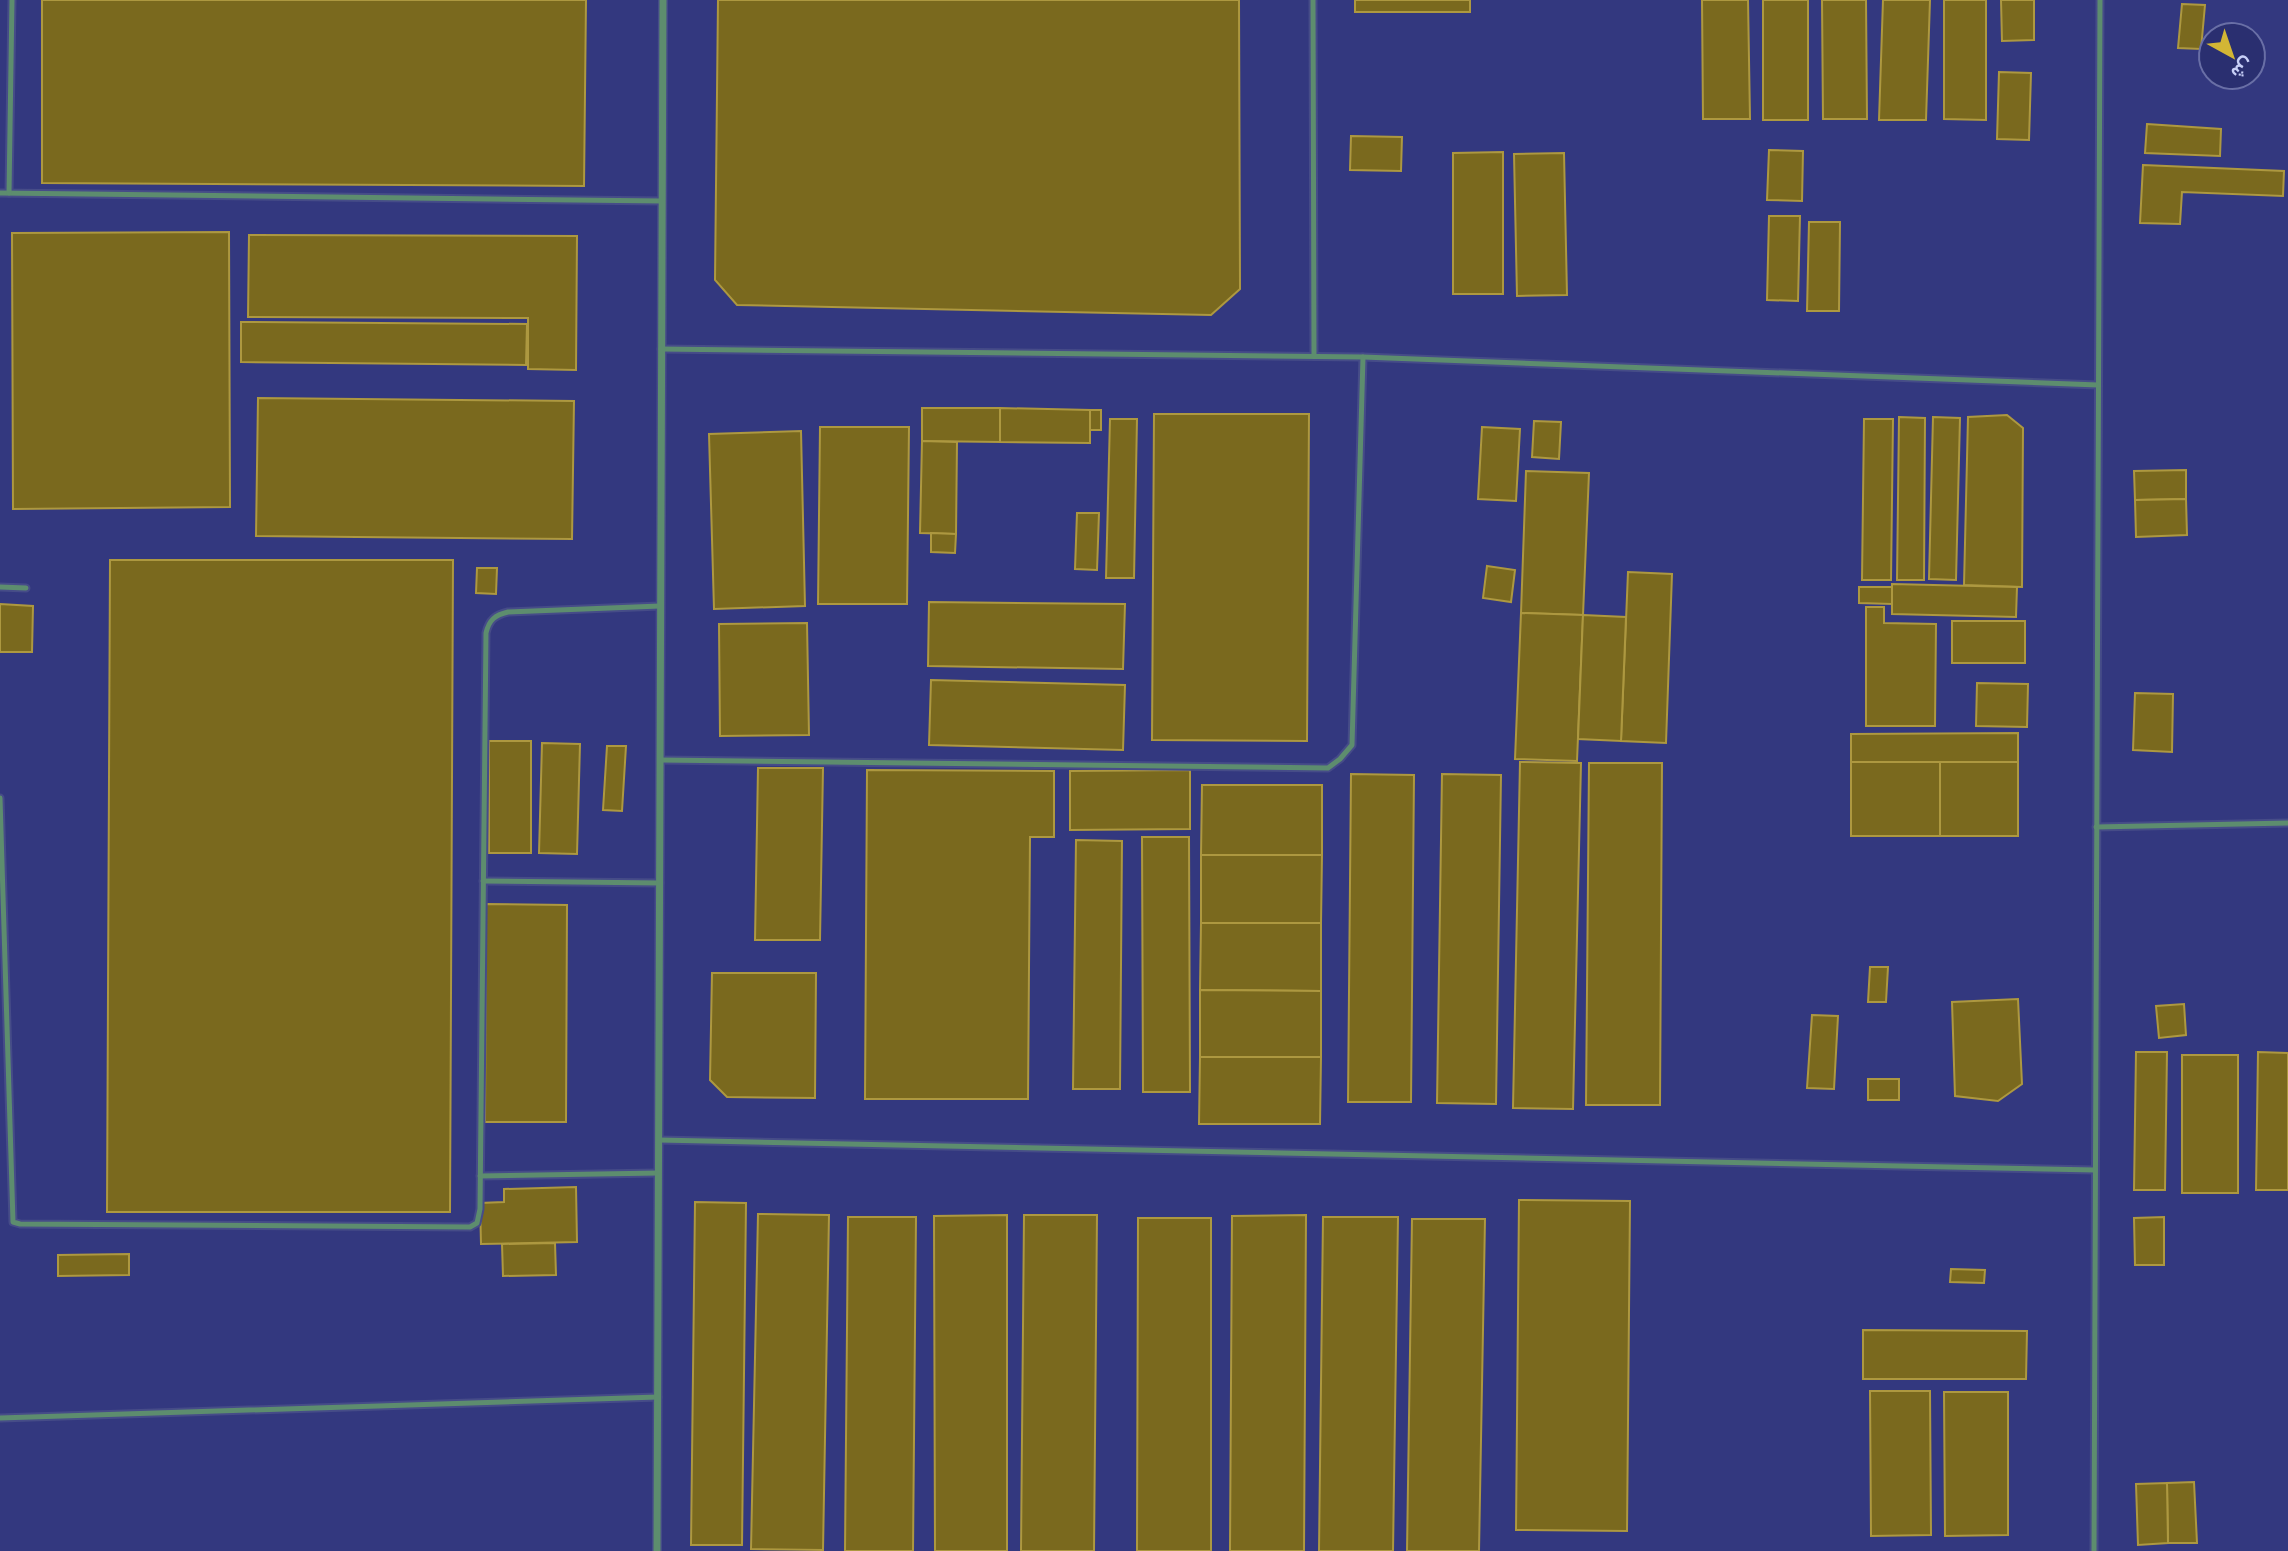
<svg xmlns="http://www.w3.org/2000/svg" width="2288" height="1551" font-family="'PT Sans',Vazirmatn,sans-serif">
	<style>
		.built { fill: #33387f; fill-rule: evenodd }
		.building { fill: #7a691e; stroke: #ad9840; stroke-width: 2 }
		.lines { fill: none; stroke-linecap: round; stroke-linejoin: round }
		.service-casing { stroke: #464c88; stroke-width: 9 }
		.minor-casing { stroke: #464c88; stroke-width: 10 }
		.service { stroke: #5d8d6e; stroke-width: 5 }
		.minor { stroke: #5d8d6e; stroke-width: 7 }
	</style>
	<rect width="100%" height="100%" fill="#2a2f70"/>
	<path class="built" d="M 0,0 L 2288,0 L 2288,1551 L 0,1551 ZM 2211,35 L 2253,35 L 2253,77 L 2211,77 Z"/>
	<g class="building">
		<path d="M 42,0 L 586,0 L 584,186 L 42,183 Z"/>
		<path d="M 718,0 L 1239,0 L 1240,289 L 1211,315 L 737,305 L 715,280 Z"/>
		<rect x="1355" y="0" width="115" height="12"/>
		<path d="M 1702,0 L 1748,0 L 1750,119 L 1703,119 Z"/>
		<rect x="1763" y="0" width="45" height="120"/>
		<path d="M 1822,0 L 1866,0 L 1867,119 L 1823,119 Z"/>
		<path d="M 1883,0 L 1930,0 L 1926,120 L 1879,120 Z"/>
		<path d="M 1944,0 L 1986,0 L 1986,120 L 1944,119 Z"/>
		<path d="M 2001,0 L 2034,0 L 2034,40 L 2002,41 Z"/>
		<path d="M 2182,4 L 2205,5 L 2201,49 L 2178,48 Z"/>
		<path d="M 1999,72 L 2031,73 L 2029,140 L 1997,139 Z"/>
		<path d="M 2147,124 L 2221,129 L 2220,156 L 2145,153 Z"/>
		<path d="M 1351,136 L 1402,137 L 1401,171 L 1350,170 Z"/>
		<path d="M 1769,150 L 1803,151 L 1802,201 L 1767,200 Z"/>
		<path d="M 1503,152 L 1503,294 L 1453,294 L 1453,153 Z"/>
		<path d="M 1564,153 L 1567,295 L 1517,296 L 1514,154 Z"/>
		<path d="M 2143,165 L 2284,171 L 2283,196 L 2182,192 L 2180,224 L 2140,223 Z"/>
		<path d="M 1769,216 L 1800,216 L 1798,301 L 1767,300 Z"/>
		<path d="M 1809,222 L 1840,222 L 1839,311 L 1807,311 Z"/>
		<path d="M 229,232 L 230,507 L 13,509 L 12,233 Z"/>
		<path d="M 249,235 L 577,236 L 576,370 L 528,369 L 528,318 L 248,317 Z"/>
		<path d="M 241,322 L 527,324 L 526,365 L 241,362 Z"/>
		<path d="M 258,398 L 574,401 L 572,539 L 256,536 Z"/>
		<path d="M 922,408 L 1000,408 L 1000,442 L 922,441 Z"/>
		<path d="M 1000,408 L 1090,410 L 1090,443 L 1000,442 Z"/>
		<rect x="1090" y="410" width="11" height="20"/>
		<path d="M 1154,414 L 1309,414 L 1307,741 L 1152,740 Z"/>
		<path d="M 2007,415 L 2023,428 L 2022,587 L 1964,585 L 1968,417 Z"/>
		<path d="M 1899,417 L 1925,418 L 1924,580 L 1897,580 Z"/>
		<path d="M 1933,417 L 1960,418 L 1956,580 L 1929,579 Z"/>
		<path d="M 1110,419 L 1137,419 L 1134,578 L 1106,578 Z"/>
		<path d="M 1864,419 L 1893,419 L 1891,580 L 1862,580 Z"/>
		<path d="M 1534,421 L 1561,422 L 1559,459 L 1532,457 Z"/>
		<path d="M 820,427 L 909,427 L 907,604 L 818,604 Z"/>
		<path d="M 1482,427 L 1520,429 L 1516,501 L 1478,499 Z"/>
		<path d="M 801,431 L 805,606 L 714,609 L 709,434 Z"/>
		<path d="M 922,441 L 957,442 L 956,534 L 920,533 Z"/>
		<path d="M 2186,470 L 2186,499 L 2135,500 L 2134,471 Z"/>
		<path d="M 1526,471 L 1589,473 L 1583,615 L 1521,613 Z"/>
		<path d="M 2186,499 L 2187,535 L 2136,537 L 2135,500 Z"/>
		<path d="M 1077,513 L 1099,513 L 1097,570 L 1075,569 Z"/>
		<path d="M 931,533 L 956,534 L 955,553 L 931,552 Z"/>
		<path d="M 110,560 L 453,560 L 450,1212 L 107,1212 Z"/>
		<path d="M 1487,566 L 1515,570 L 1511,602 L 1483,598 Z"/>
		<path d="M 477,568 L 497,568 L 496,594 L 476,593 Z"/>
		<path d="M 1628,572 L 1672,574 L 1666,743 L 1621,741 Z"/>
		<path d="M 1892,584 L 2017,587 L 2016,617 L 1892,614 Z"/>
		<path d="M 1859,587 L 1892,587 L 1892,604 L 1859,603 Z"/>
		<path d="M 929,602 L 1125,604 L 1123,669 L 928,666 Z"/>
		<path d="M 0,604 L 33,606 L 32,652 L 0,652 Z"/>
		<path d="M 1866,607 L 1884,607 L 1884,623 L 1936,624 L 1935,726 L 1866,726 Z"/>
		<path d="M 1521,613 L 1583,615 L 1577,761 L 1515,759 Z"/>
		<path d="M 1583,615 L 1626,617 L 1621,741 L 1578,739 Z"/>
		<rect x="1952" y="621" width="73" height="42"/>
		<path d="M 807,623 L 809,735 L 720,736 L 719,624 Z"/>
		<path d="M 931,680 L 1125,685 L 1123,750 L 929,745 Z"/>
		<path d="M 1977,683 L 2028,684 L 2027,727 L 1976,726 Z"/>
		<path d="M 2135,693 L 2173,694 L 2172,752 L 2133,750 Z"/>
		<path d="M 2018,733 L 2018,762 L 1851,762 L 1851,734 Z"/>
		<rect x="489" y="741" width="42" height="112"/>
		<path d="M 542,743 L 580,744 L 577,854 L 539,853 Z"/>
		<path d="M 607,746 L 626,746 L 622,811 L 603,810 Z"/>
		<path d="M 1520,762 L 1581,763 L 1573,1109 L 1513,1108 Z"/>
		<rect x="1851" y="762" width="89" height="74"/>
		<rect x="1940" y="762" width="78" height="74"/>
		<path d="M 1589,763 L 1662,763 L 1660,1105 L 1586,1105 Z"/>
		<path d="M 758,768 L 823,768 L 820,940 L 755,940 Z"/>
		<path d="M 867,770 L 1054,771 L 1054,837 L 1030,837 L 1028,1099 L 865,1099 Z"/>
		<path d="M 1190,770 L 1190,829 L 1070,830 L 1070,771 Z"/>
		<path d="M 1351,774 L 1414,775 L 1411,1102 L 1348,1102 Z"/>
		<path d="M 1442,774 L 1501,775 L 1496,1104 L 1437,1103 Z"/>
		<path d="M 1202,785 L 1322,785 L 1322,855 L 1201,855 Z"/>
		<path d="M 1142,837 L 1189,837 L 1190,1092 L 1143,1092 Z"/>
		<path d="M 1076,840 L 1122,841 L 1120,1089 L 1073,1089 Z"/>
		<path d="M 1201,855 L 1322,855 L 1321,923 L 1201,923 Z"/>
		<path d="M 486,904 L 567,905 L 566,1122 L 485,1122 Z"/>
		<path d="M 1201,923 L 1321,923 L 1321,991 L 1200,990 Z"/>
		<path d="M 1870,967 L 1888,967 L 1886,1002 L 1868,1002 Z"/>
		<path d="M 712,973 L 816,973 L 815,1098 L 727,1097 L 710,1080 Z"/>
		<path d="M 1200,990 L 1321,991 L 1321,1057 L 1200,1057 Z"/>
		<path d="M 2018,999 L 2022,1084 L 1998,1101 L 1955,1096 L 1952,1002 Z"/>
		<path d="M 2184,1004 L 2186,1035 L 2159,1038 L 2156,1006 Z"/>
		<path d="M 1812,1015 L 1838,1016 L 1834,1089 L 1807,1088 Z"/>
		<path d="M 2136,1052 L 2167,1052 L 2165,1190 L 2134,1190 Z"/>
		<path d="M 2258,1052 L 2288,1053 L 2288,1190 L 2256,1190 Z"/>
		<rect x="2182" y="1055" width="56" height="138"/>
		<path d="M 1200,1057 L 1321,1057 L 1320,1124 L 1199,1124 Z"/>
		<rect x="1868" y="1079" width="31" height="21"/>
		<path d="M 576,1187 L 577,1242 L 481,1244 L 480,1203 L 504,1202 L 504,1189 Z"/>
		<path d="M 1519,1200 L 1630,1201 L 1627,1531 L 1516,1530 Z"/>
		<path d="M 695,1202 L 746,1203 L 742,1545 L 691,1545 Z"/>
		<path d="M 758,1214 L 829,1215 L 823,1550 L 751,1549 Z"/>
		<path d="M 1007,1215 L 1007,1551 L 935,1551 L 934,1216 Z"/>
		<path d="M 1024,1215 L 1097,1215 L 1094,1551 L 1021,1551 Z"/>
		<path d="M 1306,1215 L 1304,1551 L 1230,1551 L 1232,1216 Z"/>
		<path d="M 848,1217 L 916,1217 L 913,1551 L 845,1551 Z"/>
		<path d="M 1323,1217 L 1398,1217 L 1393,1551 L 1319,1551 Z"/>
		<path d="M 2164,1217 L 2164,1265 L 2135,1265 L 2134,1218 Z"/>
		<path d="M 1138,1218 L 1211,1218 L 1211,1551 L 1137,1551 Z"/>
		<path d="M 1412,1219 L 1485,1219 L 1479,1551 L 1407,1551 Z"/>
		<path d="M 555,1243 L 556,1275 L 503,1276 L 502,1244 Z"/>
		<path d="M 129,1254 L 129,1275 L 58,1276 L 58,1255 Z"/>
		<path d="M 1951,1269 L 1985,1270 L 1984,1283 L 1950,1282 Z"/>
		<path d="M 1863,1330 L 2027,1331 L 2026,1379 L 1863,1379 Z"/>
		<path d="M 1870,1391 L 1930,1391 L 1931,1535 L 1871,1536 Z"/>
		<path d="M 1944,1392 L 2008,1392 L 2008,1535 L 1945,1536 Z"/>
		<path d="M 2194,1482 L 2197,1543 L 2168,1543 L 2167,1483 Z"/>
		<path d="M 2167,1483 L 2168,1543 L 2138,1545 L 2136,1484 Z"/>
	</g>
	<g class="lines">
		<g class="service-casing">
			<g id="service">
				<path d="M 1313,0 L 1314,356"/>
				<path d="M 0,193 L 662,201"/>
				<path d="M 9,193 L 12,0"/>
				<path d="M 661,349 L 1363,357 L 2098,385"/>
				<path d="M 0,587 L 26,588"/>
				<path d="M 660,760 L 1328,768 L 1340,759 L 1352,745 L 1363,357"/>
				<path d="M 0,798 L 13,1222 L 20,1224 L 470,1227 L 477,1223 L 480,1209 L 486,633 C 489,620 495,615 508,612 L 660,606"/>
				<path d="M 2096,827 L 2288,823"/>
				<path d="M 483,881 L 660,883"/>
				<path d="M 659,1140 L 2095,1170"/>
				<path d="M 480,1176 L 658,1173"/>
				<path d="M 0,1418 L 658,1397"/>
				<path d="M 2094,1551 L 2100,0"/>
			</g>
		</g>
		<g class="minor-casing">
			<path id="minor" d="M 657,1551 L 663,0"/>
		</g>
		<use href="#service" class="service"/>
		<use href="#minor" class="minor"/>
	</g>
	<g transform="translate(2232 56) rotate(140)"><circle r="33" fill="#2a2f70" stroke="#696fa6" stroke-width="2"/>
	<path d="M0-5L12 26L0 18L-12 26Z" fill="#d3b635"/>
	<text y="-10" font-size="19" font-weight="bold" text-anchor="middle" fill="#c7cff7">ش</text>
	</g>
</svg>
